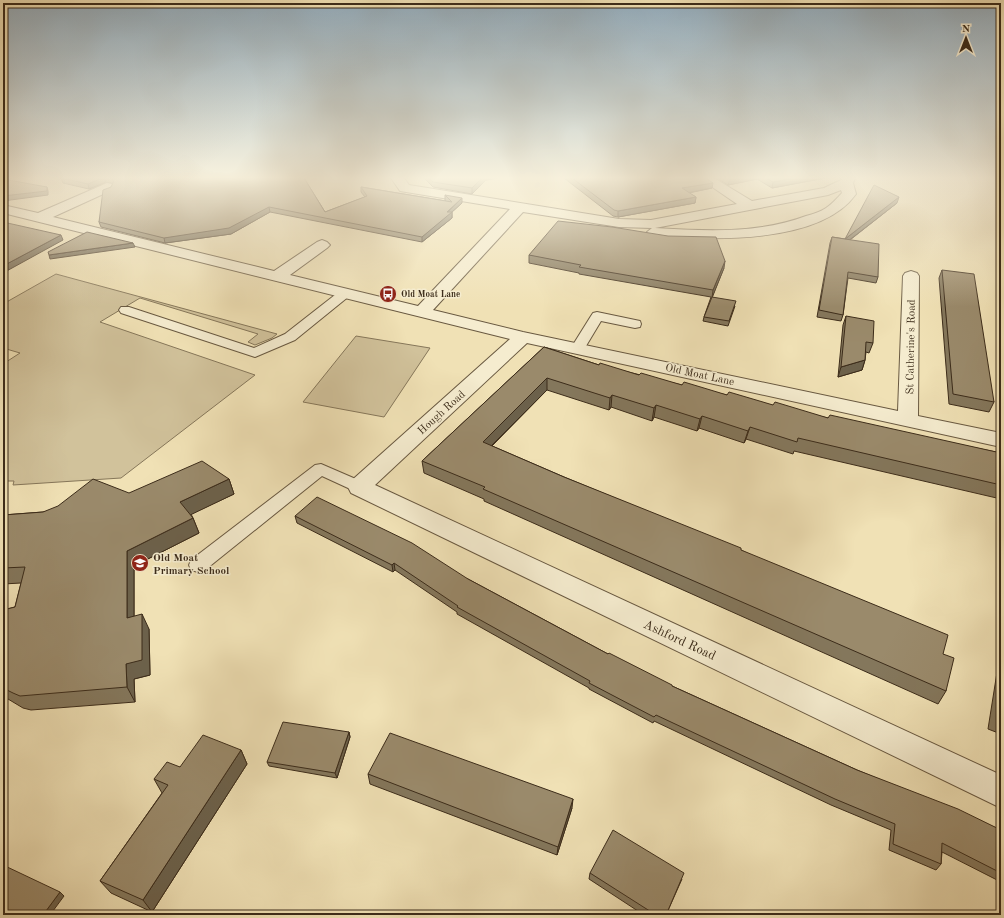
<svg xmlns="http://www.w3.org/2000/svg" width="1004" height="918" font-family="'Old Standard TT',serif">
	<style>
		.green { fill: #d1c29b; stroke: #86775a }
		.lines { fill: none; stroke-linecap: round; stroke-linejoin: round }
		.lane-casing { stroke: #695941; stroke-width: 2 }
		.street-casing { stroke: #695941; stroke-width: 2 }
		.lane { fill: #f5eccf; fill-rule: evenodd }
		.street { fill: #f5eccf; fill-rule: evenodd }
		.wall { fill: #84775c; stroke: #3c2c1a }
		.shaded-wall { fill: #6c614b; stroke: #3c2c1a }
		.building { fill: #9a8a6b; stroke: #3c2c1a }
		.labels { text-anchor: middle; stroke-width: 3; stroke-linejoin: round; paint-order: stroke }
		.far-poi-label { font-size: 9px; font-weight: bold; fill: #3c2c1a; stroke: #f5eccf; text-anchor: start }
		.street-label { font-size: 11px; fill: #3c2c1a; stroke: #f5eccf }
		.poi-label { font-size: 11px; font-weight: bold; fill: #3c2c1a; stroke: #f5eccf; text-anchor: start }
		.near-street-label { font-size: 13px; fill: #3c2c1a; stroke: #f5eccf }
	</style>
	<rect width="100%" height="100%" fill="#f0e1b5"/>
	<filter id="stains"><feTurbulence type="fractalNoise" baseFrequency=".005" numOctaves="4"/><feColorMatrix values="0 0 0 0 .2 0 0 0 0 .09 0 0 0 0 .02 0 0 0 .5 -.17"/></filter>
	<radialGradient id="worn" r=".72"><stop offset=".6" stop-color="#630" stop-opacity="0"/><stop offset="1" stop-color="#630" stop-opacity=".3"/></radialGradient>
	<g class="green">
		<path d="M 56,274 L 277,334 L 272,338 L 255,345 L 248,342 L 258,334 L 140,298 L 100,322 L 255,375 L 121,478 L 13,485 L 14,481 L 3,481 L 3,364 L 20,353 L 3,348 L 3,304 Z"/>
		<path d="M 356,336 L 430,348 L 384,417 L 303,402 Z"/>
	</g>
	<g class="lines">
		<g class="lane-casing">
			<g id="lane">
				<path d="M 3,178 L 11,178 L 3,182 Z"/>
				<path d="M 344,290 L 348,291 L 350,294 L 348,297 L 295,340 L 255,357 L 121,313 L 119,310 L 121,307 L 129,307 L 254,348 L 285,334 L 340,291 Z"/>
				<path d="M 597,312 L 640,321 L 641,324 L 640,327 L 635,328 L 601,321 L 583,351 L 573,351 L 571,348 L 591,316 L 593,313 Z"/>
				<path d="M 321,464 L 365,483 L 367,487 L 365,491 L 359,493 L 322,476 L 205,570 L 198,572 L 191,570 L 189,565 L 191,560 L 315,465 Z"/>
			</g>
		</g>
		<g class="street-casing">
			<path id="street" d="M 391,178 L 404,178 L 409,185 L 619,219 L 651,220 L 737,204 L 699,178 L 714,178 L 752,201 L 824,188 L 841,180 L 842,178 L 855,178 L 853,183 L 856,194 C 820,245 709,240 654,236 L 649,235 L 647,232 L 652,228 L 619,227 L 523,212 L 433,310 L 523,332 L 898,411 L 903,276 L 905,273 L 911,271 L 917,273 L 919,276 L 918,416 L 1001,433 L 1001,447 L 527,343 L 375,485 L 1001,775 L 1001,808 L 351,493 L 348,487 L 351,481 L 510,339 L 3,213 L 3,205 L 38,213 L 107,183 L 112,184 L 114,187 L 112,190 L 53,217 L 274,271 L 317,242 L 322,240 L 327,242 L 330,245 L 327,248 L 290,275 L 418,306 L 510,209 L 400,191 ZM 841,190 L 842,193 C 837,198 832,204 826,208 C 820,212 813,214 806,216 C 758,234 705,231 655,228 L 828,195 Z"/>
		</g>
		<use href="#lane" class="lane"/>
		<use href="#street" class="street"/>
	</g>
	<g class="wall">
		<path d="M 61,178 L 304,178 L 325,212 L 365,197 L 361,192 L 361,187 L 446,201 L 445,200 L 445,195 L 462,203 L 452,212 L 452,218 L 422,242 L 270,212 L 231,234 L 165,243 L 101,227 L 99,222 L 111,187 L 113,183 L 112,183 L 106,182 L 89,189 L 63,183 Z"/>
		<path d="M 424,178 L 498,178 L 486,180 L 472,194 L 433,187 Z"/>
		<path d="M 564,178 L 706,178 L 712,188 L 689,193 L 696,197 L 695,203 L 618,217 L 613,216 Z"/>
		<path d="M 717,178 L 825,178 L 772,188 L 757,179 L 728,185 Z"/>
		<path d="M 897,203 L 850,240 L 878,277 L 876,283 L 848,278 L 843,315 L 841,321 L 817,317 L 830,243 L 832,237 L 845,239 Z"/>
		<path d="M 529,255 L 724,268 L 712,297 L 735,306 L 728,326 L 703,321 L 704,317 L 711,297 L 579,274 L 579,273 L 529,263 Z"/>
		<path d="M 942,270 L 994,402 L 989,412 L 949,404 L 939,278 Z"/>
		<path d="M 846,316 L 873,343 L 869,353 L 866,352 L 865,360 L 862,370 L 838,377 L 843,325 Z"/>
		<path d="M 544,347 L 599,365 L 682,385 L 727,395 L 828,418 L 1001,453 L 1001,499 L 794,451 L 793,454 L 746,439 L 744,443 L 699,428 L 697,431 L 654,417 L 652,421 L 611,407 L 609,410 L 547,390 L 492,446 L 564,477 L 741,550 L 943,654 L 946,691 L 938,704 L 484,501 L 484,499 L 424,473 L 422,461 Z"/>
		<path d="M 229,479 L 234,494 L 191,514 L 193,518 L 199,533 L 134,566 L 134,616 L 149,629 L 150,675 L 134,679 L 135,702 L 31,710 L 23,708 L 3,696 L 3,610 L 15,607 L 21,583 L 3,584 L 3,515 L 43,512 Z"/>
		<path d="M 295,516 L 468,579 L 608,654 L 672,686 L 857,770 L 1001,830 L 1001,882 L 942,852 L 941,864 L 936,870 L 889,850 L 891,830 L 831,805 L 654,721 L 653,723 L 589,689 L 589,688 L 457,614 L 457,612 L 395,570 L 393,572 L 297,523 Z"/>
		<path d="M 1001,647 L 1001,734 L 988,729 Z"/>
		<path d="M 349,732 L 350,737 L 337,778 L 269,766 L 267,762 Z"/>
		<path d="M 241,750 L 247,764 L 152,912 L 111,893 L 100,881 L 162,793 L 154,779 L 180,767 Z"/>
		<path d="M 368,774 L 572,808 L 557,855 L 370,784 Z"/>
		<path d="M 590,873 L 682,879 L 666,915 L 644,915 L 589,879 Z"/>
	</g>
	<g class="shaded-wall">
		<path d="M 102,178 L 105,178 L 106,182 L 89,189 L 88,184 Z"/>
		<path d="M 482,178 L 498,178 L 486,180 L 472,194 L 472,188 Z"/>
		<path d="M 735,178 L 757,178 L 757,179 L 728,185 L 730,179 Z"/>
		<path d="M 795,178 L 825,178 L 772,188 L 773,182 Z"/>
		<path d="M 713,183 L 712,188 L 681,194 L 682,188 Z"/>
		<path d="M 47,187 L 48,191 L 48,195 L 3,201 L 3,196 Z"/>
		<path d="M 696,197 L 695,203 L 618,217 L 618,211 Z"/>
		<path d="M 899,197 L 897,203 L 843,245 L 845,239 Z"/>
		<path d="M 462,198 L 462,203 L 452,212 L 452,218 L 422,242 L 422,237 Z"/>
		<path d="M 269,207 L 270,212 L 231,234 L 165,243 L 164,238 Z"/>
		<path d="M 61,235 L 63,240 L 3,273 L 3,266 Z"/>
		<path d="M 133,243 L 135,247 L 50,259 L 49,255 Z"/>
		<path d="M 725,261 L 724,268 L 712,298 L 713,290 Z"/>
		<path d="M 865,360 L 862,370 L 838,377 L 841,367 Z"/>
		<path d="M 547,378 L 547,390 L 483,454 L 483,442 Z"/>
		<path d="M 612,395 L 611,407 L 609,410 L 610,398 Z"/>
		<path d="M 656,405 L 654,417 L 652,421 L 654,408 Z"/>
		<path d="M 702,416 L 699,428 L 697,431 L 700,419 Z"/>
		<path d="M 750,427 L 746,439 L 744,443 L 748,431 Z"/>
		<path d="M 229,479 L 234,494 L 186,517 L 180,502 Z"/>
		<path d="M 193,518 L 199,533 L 134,566 L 134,633 L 127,618 L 127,551 Z"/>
		<path d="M 394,563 L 395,570 L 393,572 L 392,565 Z"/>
		<path d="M 142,614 L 149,629 L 150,675 L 134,679 L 135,702 L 127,687 L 126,664 Z"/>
		<path d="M 349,732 L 350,737 L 337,778 L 335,773 Z"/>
		<path d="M 241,750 L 247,764 L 152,912 L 143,900 Z"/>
		<path d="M 573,799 L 572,808 L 557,855 L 558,847 Z"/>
		<path d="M 60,892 L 64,896 L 50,915 L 43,915 Z"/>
	</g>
	<g class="building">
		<path d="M 61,178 L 102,178 L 88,184 Z"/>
		<path d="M 111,178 L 304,178 L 325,212 L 367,196 L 361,187 L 452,202 L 445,195 L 462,198 L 447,212 L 452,212 L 422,237 L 269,207 L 229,228 L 164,238 L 99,222 L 103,190 L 111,187 L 114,181 Z"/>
		<path d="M 429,178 L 482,178 L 472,188 L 433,182 Z"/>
		<path d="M 572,178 L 706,178 L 713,183 L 682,188 L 696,197 L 618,211 L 614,210 Z"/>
		<path d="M 766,178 L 795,178 L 773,182 Z"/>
		<path d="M 3,179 L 47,187 L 47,191 L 3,196 Z"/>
		<path d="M 874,185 L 899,197 L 845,239 L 879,244 L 878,277 L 848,272 L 843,315 L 819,310 L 832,237 L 845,239 Z"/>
		<path d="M 558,221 L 612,227 L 668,236 L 716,237 L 725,261 L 713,290 L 579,267 L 581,265 L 529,255 Z"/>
		<path d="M 3,222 L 61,235 L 3,266 Z"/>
		<path d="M 87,232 L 133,243 L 49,255 L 48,252 Z"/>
		<path d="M 942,270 L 974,274 L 994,402 L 953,394 Z"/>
		<path d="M 712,297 L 736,301 L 729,321 L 704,317 Z"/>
		<path d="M 846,316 L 874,321 L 873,343 L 866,342 L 865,360 L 841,367 Z"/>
		<path d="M 544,347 L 599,365 L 600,363 L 639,375 L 641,373 L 682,385 L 684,382 L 727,395 L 729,392 L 773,405 L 775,402 L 828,418 L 830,415 L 1001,453 L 1001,485 L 798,438 L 797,442 L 750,427 L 748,431 L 702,416 L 700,419 L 656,405 L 654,408 L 612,395 L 610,398 L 547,378 L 483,442 L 564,477 L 741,548 L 741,550 L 948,635 L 943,654 L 954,658 L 946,691 L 483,489 L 485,487 L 422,461 Z"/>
		<path d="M 202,461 L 229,479 L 180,502 L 193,518 L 127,551 L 127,618 L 142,614 L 142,660 L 126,664 L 127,687 L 20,696 L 13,693 L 3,688 L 3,610 L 15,607 L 25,567 L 3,568 L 3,515 L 43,512 L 58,506 L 93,479 L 129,493 Z"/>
		<path d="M 317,497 L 412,543 L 468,579 L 608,654 L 609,653 L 672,685 L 672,686 L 857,770 L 958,809 L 1001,830 L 1001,873 L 942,843 L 941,864 L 893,844 L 895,824 L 835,799 L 656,715 L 654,717 L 589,683 L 590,681 L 457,607 L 458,606 L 394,563 L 392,565 L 295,516 Z"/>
		<path d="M 1001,695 L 1001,718 L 998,716 Z"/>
		<path d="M 283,722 L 349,732 L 335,773 L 267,762 Z"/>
		<path d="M 390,733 L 573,799 L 558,847 L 368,774 Z"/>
		<path d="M 203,735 L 241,750 L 143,900 L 100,881 L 168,785 L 154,779 L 167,762 L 180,767 Z"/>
		<path d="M 613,830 L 684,873 L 666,915 L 656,915 L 590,873 Z"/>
		<path d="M 3,865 L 60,892 L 43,915 L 3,915 Z"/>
	</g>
	<linearGradient id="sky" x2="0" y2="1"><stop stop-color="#93adbe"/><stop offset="0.58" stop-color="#f8f2de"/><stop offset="1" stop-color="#f8f2de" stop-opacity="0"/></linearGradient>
	<rect width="1004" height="307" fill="url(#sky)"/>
	<defs>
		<g id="bus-disc" transform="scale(0.9)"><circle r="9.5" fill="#8f2418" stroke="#f5eccf"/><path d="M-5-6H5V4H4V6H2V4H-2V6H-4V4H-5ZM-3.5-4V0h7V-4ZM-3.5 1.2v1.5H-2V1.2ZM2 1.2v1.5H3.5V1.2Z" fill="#fff"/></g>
		<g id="school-disc" transform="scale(0.9)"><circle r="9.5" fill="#8f2418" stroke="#f5eccf"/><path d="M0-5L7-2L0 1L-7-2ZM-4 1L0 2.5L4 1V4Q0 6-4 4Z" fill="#fff"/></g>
	</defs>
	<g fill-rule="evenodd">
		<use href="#bus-disc" x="388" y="294"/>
		<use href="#school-disc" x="140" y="563"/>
	</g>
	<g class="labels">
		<g class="far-poi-label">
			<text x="401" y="297">Old Moat Lane</text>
		</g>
		<g class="street-label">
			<text transform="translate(910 347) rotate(-89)" y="4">St Catherine's Road</text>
			<text transform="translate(700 374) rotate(12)" y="4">Old Moat Lane</text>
			<text transform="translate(441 412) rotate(-42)" y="4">Hough Road</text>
		</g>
		<g class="poi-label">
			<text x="153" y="561">Old Moat<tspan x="153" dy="13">Primary School</tspan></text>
		</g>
		<g class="near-street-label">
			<text transform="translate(680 639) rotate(25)" y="5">Ashford Road</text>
		</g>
	</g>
	<rect width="1004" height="918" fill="none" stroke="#f0e1b5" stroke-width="16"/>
	<rect x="4" y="4" width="996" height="910" fill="none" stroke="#3c2c1a" stroke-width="2"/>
	<rect x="8" y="8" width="988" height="902" fill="none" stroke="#3c2c1a"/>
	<g transform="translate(966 38)" stroke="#f5eccf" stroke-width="3" paint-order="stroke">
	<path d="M0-3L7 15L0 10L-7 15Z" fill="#3c2c1a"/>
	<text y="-6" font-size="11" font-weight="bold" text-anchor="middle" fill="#3c2c1a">N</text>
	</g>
	<rect width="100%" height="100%" filter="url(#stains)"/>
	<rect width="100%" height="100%" fill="url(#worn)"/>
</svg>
